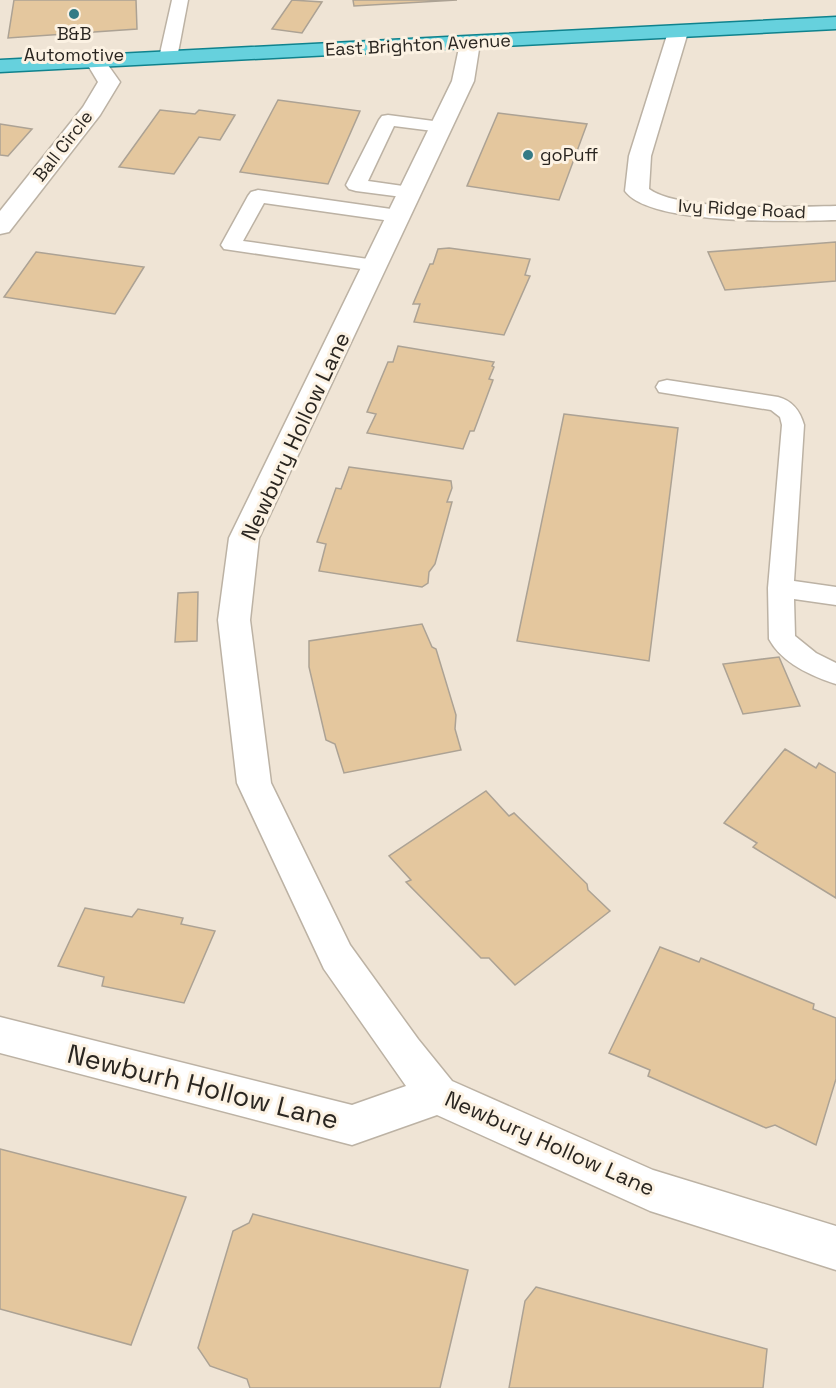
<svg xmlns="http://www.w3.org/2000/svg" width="836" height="1388" font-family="'Space Grotesk',sans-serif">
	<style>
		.building { fill: #e4c79e; stroke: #aca294; stroke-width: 1.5 }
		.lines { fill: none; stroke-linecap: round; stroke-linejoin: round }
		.service-casing { stroke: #bcb2a4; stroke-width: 3 }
		.minor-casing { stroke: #bcb2a4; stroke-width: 3 }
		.primary-casing { stroke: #0f828d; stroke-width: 3 }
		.service { fill: #fff; fill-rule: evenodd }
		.minor { fill: #fff; fill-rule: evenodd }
		.primary { fill: #66d1dd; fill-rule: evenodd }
		.poi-dot { fill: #347b86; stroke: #fcf2e3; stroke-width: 2 }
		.labels { text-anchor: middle; stroke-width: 6; stroke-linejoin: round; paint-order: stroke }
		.far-poi-label { font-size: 18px; fill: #2a2621; stroke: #fcf2e3 }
		.far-street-label { font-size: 18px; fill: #2a2621; stroke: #fcf2e3 }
		.street-label { font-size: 22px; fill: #2a2621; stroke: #fcf2e3 }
		.near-street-label { font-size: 27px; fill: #2a2621; stroke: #fcf2e3 }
	</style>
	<rect width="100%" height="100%" fill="#efe4d5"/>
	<g class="building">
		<path d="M 14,0 L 136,0 L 137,29 L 8,38 Z"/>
		<path d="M 292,0 L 322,2 L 302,33 L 272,29 Z"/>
		<path d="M 353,0 L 457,0 L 354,6 Z"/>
		<path d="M 278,100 L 360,111 L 328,184 L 240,172 Z"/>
		<path d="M 160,110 L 195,114 L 199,110 L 235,115 L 220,140 L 199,137 L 174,174 L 119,167 Z"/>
		<path d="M 498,113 L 587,124 L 559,200 L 467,186 Z"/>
		<path d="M 0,124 L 32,129 L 8,156 L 0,155 Z"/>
		<path d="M 836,242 L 836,281 L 725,290 L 708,252 Z"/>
		<path d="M 449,248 L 530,259 L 525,275 L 530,276 L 504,335 L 414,322 L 420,304 L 413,304 L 430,264 L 433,264 L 438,249 Z"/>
		<path d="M 36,252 L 144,267 L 115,314 L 4,297 Z"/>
		<path d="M 398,346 L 494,362 L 492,366 L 494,367 L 489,379 L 493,380 L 474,431 L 470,431 L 463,449 L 367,433 L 376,414 L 367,412 L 388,362 L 393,362 Z"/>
		<path d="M 564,414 L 678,428 L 649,661 L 517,641 Z"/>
		<path d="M 349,467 L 451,481 L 452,488 L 447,502 L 452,502 L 435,564 L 429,572 L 428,583 L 422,587 L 319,571 L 326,544 L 317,542 L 336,488 L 341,489 Z"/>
		<path d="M 198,592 L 197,641 L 175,642 L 178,593 Z"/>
		<path d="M 422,624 L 432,647 L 436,649 L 456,715 L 455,729 L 461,750 L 344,773 L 335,744 L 326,740 L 309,667 L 309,641 Z"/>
		<path d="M 779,657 L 800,706 L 743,714 L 723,664 Z"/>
		<path d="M 785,749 L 816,768 L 819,763 L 836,773 L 836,898 L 753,847 L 757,843 L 724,823 Z"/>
		<path d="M 486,791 L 509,816 L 514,813 L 587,884 L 588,890 L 610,911 L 515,985 L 489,958 L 481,958 L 406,882 L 411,880 L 389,856 Z"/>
		<path d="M 85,908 L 132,917 L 138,909 L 183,918 L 181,924 L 215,931 L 184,1003 L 102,986 L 104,977 L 58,966 Z"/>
		<path d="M 660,947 L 699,962 L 701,958 L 814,1004 L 813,1009 L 836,1018 L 836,1079 L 816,1145 L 775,1125 L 766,1128 L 648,1076 L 650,1070 L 609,1053 Z"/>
		<path d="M 0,1149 L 186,1197 L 131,1345 L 0,1309 Z"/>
		<path d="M 253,1214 L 468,1270 L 440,1388 L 250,1388 L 247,1379 L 210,1366 L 198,1348 L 233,1231 L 249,1223 Z"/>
		<path d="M 536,1287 L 767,1349 L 763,1388 L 509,1388 L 525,1301 Z"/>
	</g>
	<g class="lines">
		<g class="service-casing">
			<g id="service">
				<path d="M 172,0 L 188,0 L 177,58 L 174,62 L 162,62 L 159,58 Z"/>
				<path d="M 388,115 L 441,122 L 447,123 L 450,127 L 447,131 L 441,132 L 394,126 L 368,181 L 417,188 L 420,192 L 417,196 L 410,198 L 356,191 L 349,189 L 346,185 L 379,120 L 382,116 Z"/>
				<path d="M 258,190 L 398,210 L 405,212 L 408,216 L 405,220 L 398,222 L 264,203 L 243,241 L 382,261 L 385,265 L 382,269 L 375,271 L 224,249 L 221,245 L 248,196 L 251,192 Z"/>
				<path d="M 667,380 L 778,397 C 793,401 800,411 804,425 L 794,581 L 836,587 L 836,605 L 794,599 L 795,636 L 816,653 L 836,663 L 836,684 C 811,676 782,663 769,639 L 768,588 L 782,425 L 780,417 L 771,410 L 659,392 L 656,387 L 659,382 Z"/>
			</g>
		</g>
		<g class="minor-casing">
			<g id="minor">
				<path d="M 678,26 L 685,28 L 688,32 L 651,156 L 649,189 C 680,212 795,207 836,206 L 836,220 C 794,221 650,226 625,191 L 629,156 L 668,32 L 671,28 Z"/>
				<path d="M 470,37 L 477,39 L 480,43 L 474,81 L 259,538 L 250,620 L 271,783 L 350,945 L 418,1039 L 452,1081 L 653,1170 L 836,1226 L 836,1270 L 650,1211 L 437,1115 L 352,1145 L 0,1053 L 0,1017 L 352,1105 L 406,1086 L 324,969 L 237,783 L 218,620 L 229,538 L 452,81 L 460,43 L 463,39 Z"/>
				<path d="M 96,56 L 103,58 L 120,82 L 100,115 L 9,232 L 0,234 L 0,211 L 83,107 L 98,82 L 86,62 L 89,58 Z"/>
			</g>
		</g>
		<g class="primary-casing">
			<path id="primary" d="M 836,17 L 836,29 L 0,72 L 0,60 Z"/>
		</g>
		<use href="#service" class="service"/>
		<use href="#minor" class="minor"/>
		<use href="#primary" class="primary"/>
	</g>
	<g class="poi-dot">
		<circle cx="74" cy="14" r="6"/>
		<circle cx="528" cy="155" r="6"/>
	</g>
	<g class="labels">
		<g class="far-poi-label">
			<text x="74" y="40">B&amp;B<tspan x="74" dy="21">Automotive</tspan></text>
			<text x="540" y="161" text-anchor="start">goPuff</text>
		</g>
		<g class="far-street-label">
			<text transform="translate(418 45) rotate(-3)" y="6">East Brighton Avenue</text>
			<text transform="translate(63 146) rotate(-52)" y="6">Ball Circle</text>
			<text transform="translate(742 209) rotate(3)" y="6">Ivy Ridge Road</text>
		</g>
		<g class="street-label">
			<text transform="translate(295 436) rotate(-65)" y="8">Newbury Hollow Lane</text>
			<text transform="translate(550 1143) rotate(24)" y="8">Newbury Hollow Lane</text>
		</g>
		<g class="near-street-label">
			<text transform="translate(203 1087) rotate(14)" y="9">Newburh Hollow Lane</text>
		</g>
	</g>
</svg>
